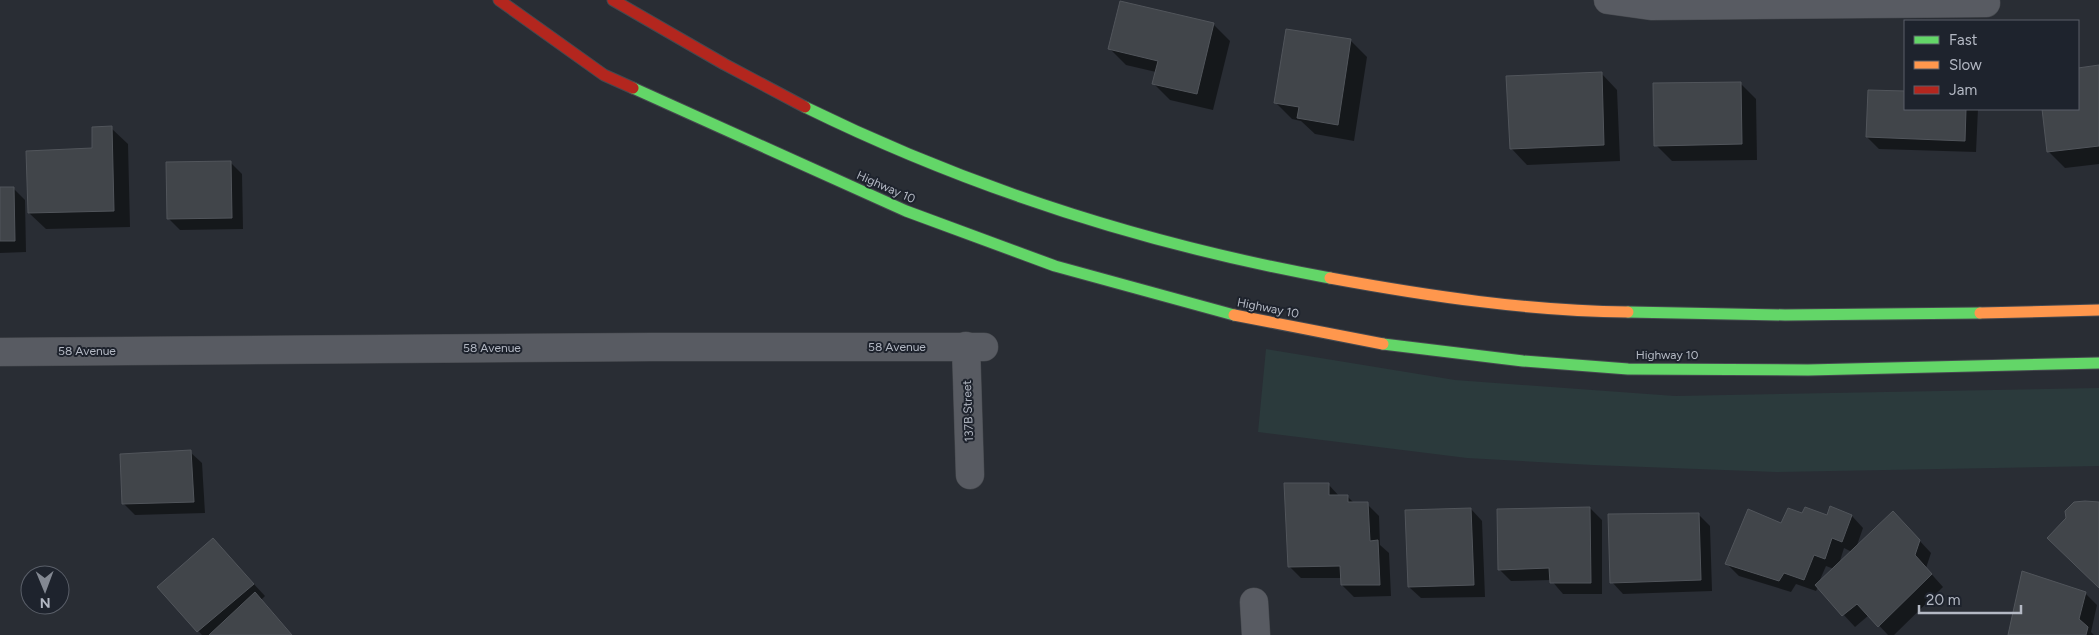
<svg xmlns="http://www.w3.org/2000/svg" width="2099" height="635" font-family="Figtree,sans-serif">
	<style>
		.green { fill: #2b3a3c }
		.shadow { fill: #0007; fill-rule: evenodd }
		.building { fill: #41454a; stroke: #51555b }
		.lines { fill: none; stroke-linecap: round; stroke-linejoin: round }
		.street-casing { stroke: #45484d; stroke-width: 29 }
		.fast-casing { stroke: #46494f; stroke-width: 13 }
		.slow-casing { stroke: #46494f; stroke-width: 13 }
		.jam-casing { stroke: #46494f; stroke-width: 13 }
		.street { stroke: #585b62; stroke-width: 28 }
		.fast { stroke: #63d668; stroke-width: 11 }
		.slow { stroke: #ff974d; stroke-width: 11 }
		.jam { stroke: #b3261e; stroke-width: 11 }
		.labels { text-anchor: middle; stroke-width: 4; stroke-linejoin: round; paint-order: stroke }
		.street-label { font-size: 12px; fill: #b4b9c4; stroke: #1e232d }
	</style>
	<rect width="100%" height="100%" fill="#292d34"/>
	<path class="green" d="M 1266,349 L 1455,380 L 1675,396 L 2099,388 L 2099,466 L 1776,472 L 1593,465 L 1467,458 L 1258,432 Z"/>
	<g class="shadow">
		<path d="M 1213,24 L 1230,41 L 1213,110 L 1170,100 L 1153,83 L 1156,72 L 1126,65 L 1110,49 Z"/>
		<path d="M 1351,41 L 1367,57 L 1354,141 L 1315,134 L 1301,121 L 1292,119 L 1276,103 Z"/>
		<path d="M 2099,66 L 2099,164 L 2065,168 L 2049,152 L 2043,109 L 2078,109 L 2078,69 Z"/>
		<path d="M 1601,73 L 1617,90 L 1620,161 L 1527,165 L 1511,148 Z"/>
		<path d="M 1740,83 L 1756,99 L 1757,160 L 1672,161 L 1656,145 Z"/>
		<path d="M 1869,91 L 1905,92 L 1905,109 L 1978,109 L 1976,152 L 1879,149 L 1867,137 Z"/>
		<path d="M 111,128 L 128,144 L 130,227 L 46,229 L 29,213 L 94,150 Z"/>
		<path d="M 231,163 L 242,174 L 243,229 L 180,230 L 168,218 Z"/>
		<path d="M 0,188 L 13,188 L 25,200 L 26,252 L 0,253 Z"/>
		<path d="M 190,452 L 202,463 L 205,513 L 135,515 L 123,503 Z"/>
		<path d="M 1328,484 L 1340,497 L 1348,497 L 1354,503 L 1367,504 L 1379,516 L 1380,545 L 1389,553 L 1391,596 L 1354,597 L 1342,585 L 1342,578 L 1301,578 L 1289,566 Z"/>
		<path d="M 1590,508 L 1602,520 L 1602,594 L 1563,594 L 1551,580 L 1511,581 L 1499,569 Z"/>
		<path d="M 1471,509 L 1482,521 L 1485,597 L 1421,598 L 1409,587 Z"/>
		<path d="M 1698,514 L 1710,526 L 1712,591 L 1623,594 L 1612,582 Z"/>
		<path d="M 1803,514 L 1828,517 L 1852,516 L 1863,528 L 1856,548 L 1905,525 L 1931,553 L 1926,568 L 1943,587 L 1894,635 L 1888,635 L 1869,615 L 1855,627 L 1818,587 L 1816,591 L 1796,584 L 1791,592 L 1739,576 L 1727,564 L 1782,524 ZM 1844,548 L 1852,552 L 1839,564 ZM 1826,566 L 1834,569 L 1819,582 Z"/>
		<path d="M 213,540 L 265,596 L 261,600 L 292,635 L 202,635 L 158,587 Z"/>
		<path d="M 2085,593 L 2097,605 L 2091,632 L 2094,635 L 2009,635 Z"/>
	</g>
	<g class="building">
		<path d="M 1120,1 L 1214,23 L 1197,94 L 1152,84 L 1158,61 L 1108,49 Z"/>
		<path d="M 1286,29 L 1351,39 L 1338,125 L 1297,118 L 1299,107 L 1274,103 Z"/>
		<path d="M 2099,65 L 2099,146 L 2047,152 L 2042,109 L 2078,109 L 2078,68 Z"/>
		<path d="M 1602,72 L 1604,145 L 1510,149 L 1506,76 Z"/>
		<path d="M 1741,82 L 1742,144 L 1654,146 L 1653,83 Z"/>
		<path d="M 1868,90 L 1905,91 L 1905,109 L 1966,109 L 1965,141 L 1866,137 Z"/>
		<path d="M 112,126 L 114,211 L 28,213 L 26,151 L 92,148 L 92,127 Z"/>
		<path d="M 231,161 L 232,218 L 167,219 L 166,162 Z"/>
		<path d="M 0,187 L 14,187 L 15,241 L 0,241 Z"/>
		<path d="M 191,450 L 194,502 L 122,504 L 120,454 Z"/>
		<path d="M 1284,483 L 1329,483 L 1329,495 L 1348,495 L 1348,502 L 1368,502 L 1370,541 L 1378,540 L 1380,585 L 1341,585 L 1340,566 L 1288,567 Z"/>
		<path d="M 2085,501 L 2099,502 L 2099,588 L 2047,538 L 2066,518 L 2065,511 L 2074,502 Z"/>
		<path d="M 1830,506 L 1852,515 L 1842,542 L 1832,538 L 1825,559 L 1814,555 L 1804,580 L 1784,573 L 1779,581 L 1725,564 L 1748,509 L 1781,523 L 1788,508 L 1802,513 L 1805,507 L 1827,515 Z"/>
		<path d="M 1590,507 L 1591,583 L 1550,583 L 1549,568 L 1498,570 L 1497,509 Z"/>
		<path d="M 1471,508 L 1474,585 L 1408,587 L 1405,510 Z"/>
		<path d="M 1893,511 L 1920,540 L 1915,555 L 1932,574 L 1878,627 L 1857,604 L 1842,616 L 1815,585 Z"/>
		<path d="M 1699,513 L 1701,580 L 1610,583 L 1608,514 Z"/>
		<path d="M 213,538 L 254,584 L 197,632 L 157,587 Z"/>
		<path d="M 2022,571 L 2086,592 L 2079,619 L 2088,627 L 2086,635 L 2008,635 Z"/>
		<path d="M 255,592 L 292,635 L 209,635 Z"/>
	</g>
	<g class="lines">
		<g class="street-casing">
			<g id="street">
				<path d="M 1608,0 L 1651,6 L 1986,3"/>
				<path d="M 966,346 L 970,475"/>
				<path d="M 0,352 L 652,347 L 984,347"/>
				<path d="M 1254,602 L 1256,635"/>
			</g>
		</g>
		<g class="fast-casing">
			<g id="fast">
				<path d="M 633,88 L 906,211 L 1055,266 L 1234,315"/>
				<path d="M 805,107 C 970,188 1149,245 1330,278"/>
				<path d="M 1628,312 L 1785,315 L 1980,313"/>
				<path d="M 1383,344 L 1523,361 L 1628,369 L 1808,370 L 2099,363"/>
			</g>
		</g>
		<g class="slow-casing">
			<g id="slow">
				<path d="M 1330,278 C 1428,296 1528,311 1628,312"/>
				<path d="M 1980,313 L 2099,310"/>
				<path d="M 1234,315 L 1383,344"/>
			</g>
		</g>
		<g class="jam-casing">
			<g id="jam">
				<path d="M 499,0 L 604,75 L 633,88"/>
				<path d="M 613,0 L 724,64 L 805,107"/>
			</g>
		</g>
		<use href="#street" class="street"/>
		<use href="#fast" class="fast"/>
		<use href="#slow" class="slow"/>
		<use href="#jam" class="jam"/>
	</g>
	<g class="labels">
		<g class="street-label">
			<text transform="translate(886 187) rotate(24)" y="4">Highway 10</text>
			<text transform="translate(1268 308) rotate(11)" y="4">Highway 10</text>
			<text x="897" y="351">58 Avenue</text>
			<text x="492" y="352">58 Avenue</text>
			<text x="87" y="355">58 Avenue</text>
			<text x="1667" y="359">Highway 10</text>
			<text transform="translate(968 411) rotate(-92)" y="4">137B Street</text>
		</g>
	</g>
	<rect x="1904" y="20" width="175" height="90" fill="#1e232d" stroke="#5a5f69"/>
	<rect x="1914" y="36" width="25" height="8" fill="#63d668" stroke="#5a5f69"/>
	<text x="1949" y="45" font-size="15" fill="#b4b9c4">Fast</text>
	<rect x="1914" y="61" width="25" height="8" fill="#ff974d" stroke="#5a5f69"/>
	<text x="1949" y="70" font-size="15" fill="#b4b9c4">Slow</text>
	<rect x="1914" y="86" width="25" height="8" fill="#b3261e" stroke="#5a5f69"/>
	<text x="1949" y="95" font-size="15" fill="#b4b9c4">Jam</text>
	<g transform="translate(45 590) rotate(179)"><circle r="24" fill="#1e232d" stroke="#5a5f69"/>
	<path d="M0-4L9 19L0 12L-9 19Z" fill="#838892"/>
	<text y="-8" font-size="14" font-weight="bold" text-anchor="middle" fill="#b4b9c4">N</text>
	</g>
	<path d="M1919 605v8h102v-8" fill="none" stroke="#b4b9c4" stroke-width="2.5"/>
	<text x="1926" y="605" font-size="15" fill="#b4b9c4" stroke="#1e232d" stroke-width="4" paint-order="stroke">20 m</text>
</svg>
